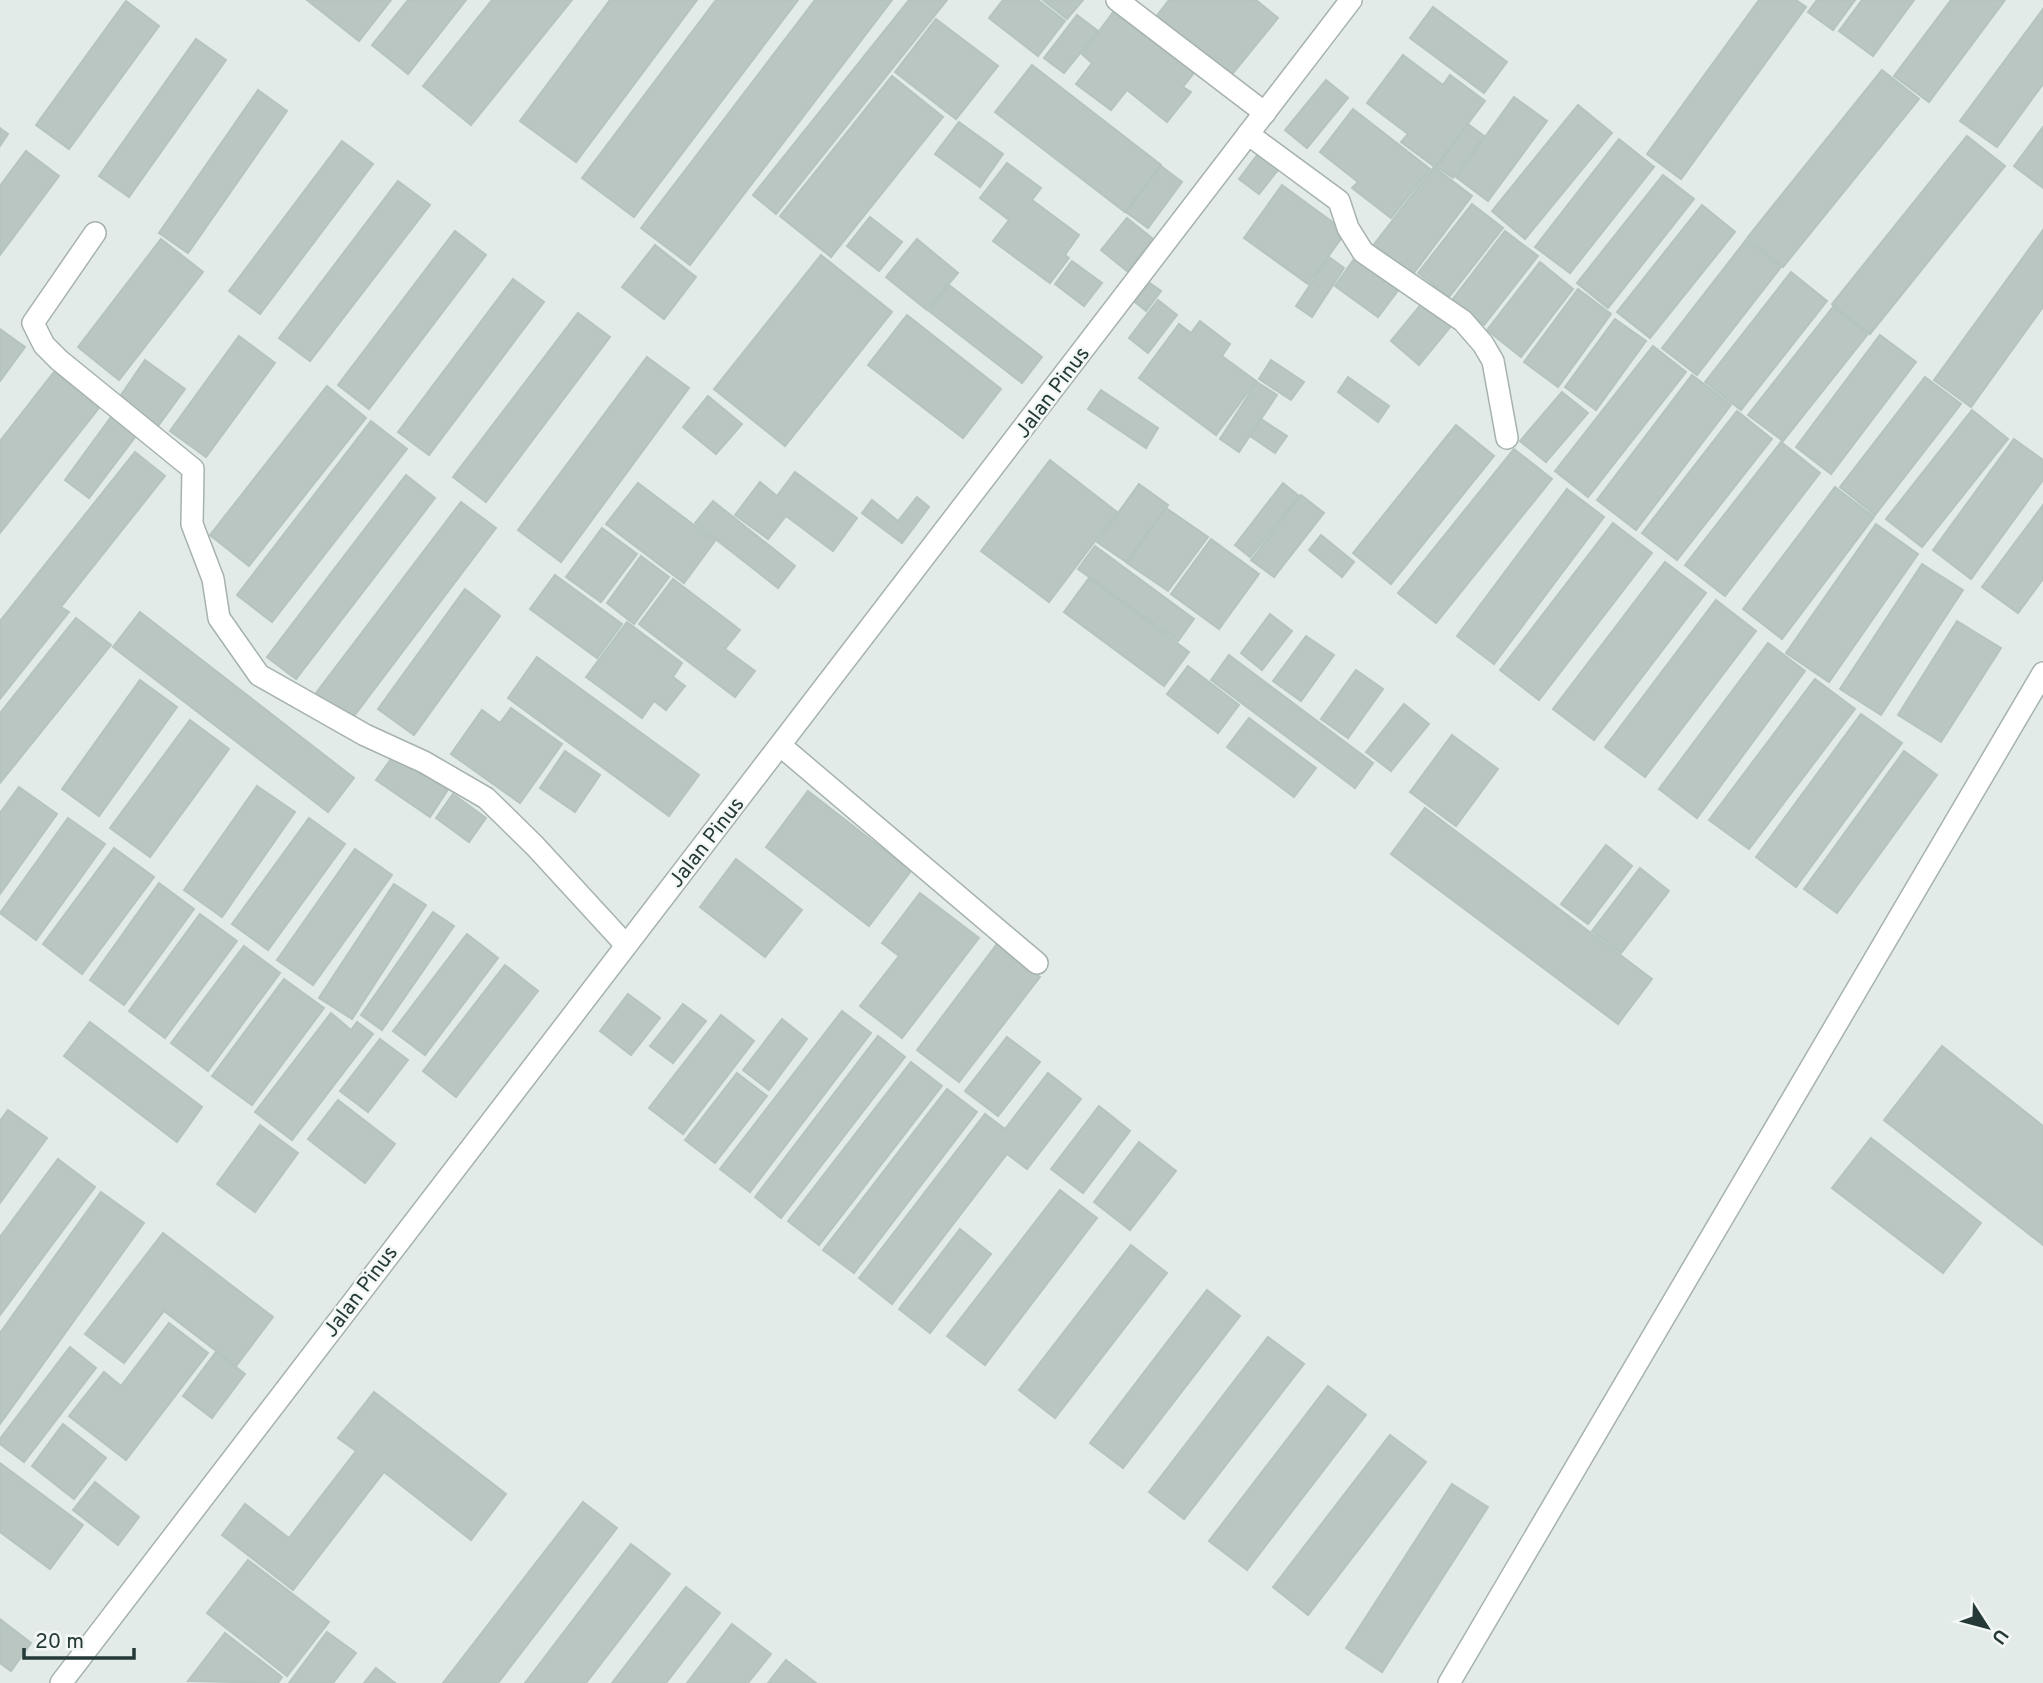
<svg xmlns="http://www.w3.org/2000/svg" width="2043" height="1683" font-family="Overpass,sans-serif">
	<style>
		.building { fill: #b9c6c2; stroke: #b6c4c0; stroke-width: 2 }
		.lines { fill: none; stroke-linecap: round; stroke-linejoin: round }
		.minor-casing { stroke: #a6b2b0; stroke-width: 24 }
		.minor { stroke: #fff; stroke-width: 21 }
		.labels { text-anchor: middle; stroke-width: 5; stroke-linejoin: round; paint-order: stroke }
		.street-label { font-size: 21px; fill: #253a37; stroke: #f3f8f6 }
	</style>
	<rect width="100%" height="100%" fill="#e3ebe9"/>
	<g class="building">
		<path d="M 307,0 L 391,0 L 359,41 Z"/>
		<path d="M 408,0 L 466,0 L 408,74 L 372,45 Z"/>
		<path d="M 492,0 L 572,0 L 471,125 L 423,86 Z"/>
		<path d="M 610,0 L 697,0 L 576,162 L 520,121 Z"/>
		<path d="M 716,0 L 798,0 L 634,217 L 582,178 Z"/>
		<path d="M 815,0 L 892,0 L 690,265 L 641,228 Z"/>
		<path d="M 909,0 L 947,0 L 776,214 L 753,195 Z"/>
		<path d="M 1003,0 L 1038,0 L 1065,21 L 1038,56 L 989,18 Z"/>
		<path d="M 1043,0 L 1083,0 L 1067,19 Z"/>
		<path d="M 1169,0 L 1256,0 L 1278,18 L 1229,78 L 1155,18 Z"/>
		<path d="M 1759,0 L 1796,0 L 1806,7 L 1681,179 L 1647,154 Z"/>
		<path d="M 1817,0 L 1855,0 L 1833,30 L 1808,12 Z"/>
		<path d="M 1862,0 L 1914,0 L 1873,56 L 1839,31 Z"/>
		<path d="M 1951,0 L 2005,0 L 1929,102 L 1894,76 Z"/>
		<path d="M 126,1 L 159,26 L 69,149 L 36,125 Z"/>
		<path d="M 1117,7 L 1197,69 L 1183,87 L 1191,92 L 1167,122 L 1127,90 L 1111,110 L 1076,84 L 1092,63 L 1082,54 Z"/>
		<path d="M 1433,7 L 1507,62 L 1484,93 L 1410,38 Z"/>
		<path d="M 2043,9 L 2043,84 L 1997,147 L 1960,121 Z"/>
		<path d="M 1077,15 L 1098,31 L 1064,73 L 1044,58 Z"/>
		<path d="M 936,19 L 998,66 L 956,119 L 895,72 Z"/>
		<path d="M 196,39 L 226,60 L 129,197 L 99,176 Z"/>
		<path d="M 1403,55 L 1443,85 L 1450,75 L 1485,101 L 1435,167 L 1401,142 L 1408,134 L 1367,103 Z"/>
		<path d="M 1032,65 L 1161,165 L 1125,212 L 995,112 Z"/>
		<path d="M 1882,70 L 1919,99 L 1783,267 L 1747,238 Z"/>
		<path d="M 892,76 L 943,117 L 831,257 L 780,216 Z"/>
		<path d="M 1326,80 L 1348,98 L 1307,148 L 1285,130 Z"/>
		<path d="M 258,90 L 287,111 L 188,253 L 159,233 Z"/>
		<path d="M 1514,97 L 1547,121 L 1488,201 L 1456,177 Z"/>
		<path d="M 1578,105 L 1612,133 L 1525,239 L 1492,211 Z"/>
		<path d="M 1353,109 L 1430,169 L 1391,218 L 1352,188 L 1358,182 L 1320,152 Z"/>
		<path d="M 959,122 L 1003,154 L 980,187 L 935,154 Z"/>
		<path d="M 1468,124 L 1484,136 L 1453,178 L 1437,167 Z"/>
		<path d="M 2043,127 L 2043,188 L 2014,166 Z"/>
		<path d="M 0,128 L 8,134 L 0,146 Z"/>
		<path d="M 1967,136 L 2005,166 L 1870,334 L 1832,304 Z"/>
		<path d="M 1619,139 L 1654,167 L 1570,273 L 1535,247 Z"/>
		<path d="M 342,141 L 373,164 L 260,314 L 229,291 Z"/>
		<path d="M 1261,150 L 1282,165 L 1259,194 L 1239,179 Z"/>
		<path d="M 26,151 L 59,176 L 0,255 L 0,186 Z"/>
		<path d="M 1007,163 L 1041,188 L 1032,200 L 1079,235 L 1065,255 L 1069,258 L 1050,283 L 993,241 L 1009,220 L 980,198 Z"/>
		<path d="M 1161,166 L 1182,182 L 1148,228 L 1126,212 Z"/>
		<path d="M 1434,167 L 1472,196 L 1407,282 L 1368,252 Z"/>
		<path d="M 1663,175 L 1694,199 L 1608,308 L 1577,283 Z"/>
		<path d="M 398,181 L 430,205 L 310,361 L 279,338 Z"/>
		<path d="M 1282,185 L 1346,232 L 1308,284 L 1244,238 Z"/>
		<path d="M 1472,204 L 1503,228 L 1449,297 L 1418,273 Z"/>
		<path d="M 1702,205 L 1735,232 L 1650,338 L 1617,312 Z"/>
		<path d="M 870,217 L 902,242 L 879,271 L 847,246 Z"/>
		<path d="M 1127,218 L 1153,239 L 1127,271 L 1101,250 Z"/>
		<path d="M 2043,230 L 2043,307 L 1971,407 L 1934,380 Z"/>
		<path d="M 455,231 L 486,255 L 369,409 L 338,385 Z"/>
		<path d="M 1505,231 L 1538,256 L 1484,325 L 1452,300 Z"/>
		<path d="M 161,239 L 203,272 L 119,380 L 78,347 Z"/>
		<path d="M 917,239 L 958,273 L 927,310 L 886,277 Z"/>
		<path d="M 1746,240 L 1781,267 L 1697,375 L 1662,348 Z"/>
		<path d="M 655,245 L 696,277 L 664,319 L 622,287 Z"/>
		<path d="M 1359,252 L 1403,284 L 1378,317 L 1335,286 Z"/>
		<path d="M 821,255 L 892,312 L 785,446 L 714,389 Z"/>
		<path d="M 1329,257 L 1344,268 L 1312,317 L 1296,306 Z"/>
		<path d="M 1072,261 L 1102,283 L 1084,306 L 1055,284 Z"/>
		<path d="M 1540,262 L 1573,289 L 1521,357 L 1487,330 Z"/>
		<path d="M 1791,272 L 1827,301 L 1741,410 L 1705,382 Z"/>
		<path d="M 513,279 L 544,302 L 429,455 L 398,432 Z"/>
		<path d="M 1150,283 L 1161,291 L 1146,311 L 1135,302 Z"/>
		<path d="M 949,285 L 1042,357 L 1022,383 L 929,311 Z"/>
		<path d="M 1578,289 L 1611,314 L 1558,387 L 1524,362 Z"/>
		<path d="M 1158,300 L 1177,315 L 1148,353 L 1129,338 Z"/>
		<path d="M 1423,302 L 1451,326 L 1419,365 L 1391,341 Z"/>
		<path d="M 1833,307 L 1868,334 L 1783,441 L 1748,415 Z"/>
		<path d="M 578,313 L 610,337 L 486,502 L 453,477 Z"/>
		<path d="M 907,315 L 1001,389 L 963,438 L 868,365 Z"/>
		<path d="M 1615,319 L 1646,341 L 1596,410 L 1565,387 Z"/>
		<path d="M 1200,321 L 1230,344 L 1222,356 L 1256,381 L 1216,435 L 1139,378 L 1179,324 L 1191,333 Z"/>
		<path d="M 0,329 L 25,347 L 0,381 Z"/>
		<path d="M 1880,335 L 1916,362 L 1831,474 L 1796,447 Z"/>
		<path d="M 239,336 L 275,363 L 206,457 L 170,431 Z"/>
		<path d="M 1653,346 L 1686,372 L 1588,497 L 1555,471 Z"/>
		<path d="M 647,357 L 689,388 L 561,562 L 518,530 Z"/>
		<path d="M 145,360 L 185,389 L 158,426 L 119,398 Z"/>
		<path d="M 1271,360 L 1304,382 L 1291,400 L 1259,379 Z"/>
		<path d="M 54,372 L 99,408 L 0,533 L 0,441 Z"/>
		<path d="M 1692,375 L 1731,405 L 1636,530 L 1597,500 Z"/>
		<path d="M 1348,377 L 1389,406 L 1378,422 L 1338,392 Z"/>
		<path d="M 1925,377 L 1961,404 L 1875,515 L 1840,487 Z"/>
		<path d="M 1257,382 L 1277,395 L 1239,452 L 1220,439 Z"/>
		<path d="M 327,386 L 366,418 L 249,566 L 210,535 Z"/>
		<path d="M 1101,390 L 1158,428 L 1146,448 L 1088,409 Z"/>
		<path d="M 1562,392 L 1588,413 L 1546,462 L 1520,441 Z"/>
		<path d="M 708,396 L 742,424 L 716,454 L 683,427 Z"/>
		<path d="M 1972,410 L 2008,439 L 1922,547 L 1886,519 Z"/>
		<path d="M 1737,411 L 1772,439 L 1677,560 L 1642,533 Z"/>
		<path d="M 111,417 L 136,436 L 89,498 L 65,480 Z"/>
		<path d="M 1261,419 L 1287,436 L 1275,453 L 1250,436 Z"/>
		<path d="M 371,421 L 407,449 L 272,622 L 237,595 Z"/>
		<path d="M 1456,425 L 1494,456 L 1391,584 L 1353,553 Z"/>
		<path d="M 2014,439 L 2043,460 L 2043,480 L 1971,579 L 1933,550 Z"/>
		<path d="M 1781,442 L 1820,473 L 1725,596 L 1685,565 Z"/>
		<path d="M 1514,449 L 1552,479 L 1436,623 L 1398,593 Z"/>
		<path d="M 135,452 L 165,476 L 61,607 L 69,612 L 0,699 L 0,621 Z"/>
		<path d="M 1050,460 L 1117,512 L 1049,602 L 981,551 Z"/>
		<path d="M 795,472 L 857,518 L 833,551 L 786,516 L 768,539 L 735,515 L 760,482 L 777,496 Z"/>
		<path d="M 406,475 L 435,498 L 296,679 L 267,657 Z"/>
		<path d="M 638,483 L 715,541 L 684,583 L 606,524 Z"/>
		<path d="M 1283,483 L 1299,496 L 1250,557 L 1235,545 Z"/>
		<path d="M 1139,484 L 1168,505 L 1126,562 L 1097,542 Z"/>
		<path d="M 1835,487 L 1874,517 L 1782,639 L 1743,609 Z"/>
		<path d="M 1567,489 L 1604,517 L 1494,664 L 1457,636 Z"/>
		<path d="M 1301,495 L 1324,513 L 1274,577 L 1251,560 Z"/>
		<path d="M 917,497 L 929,507 L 902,543 L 862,513 L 872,500 L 898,521 Z"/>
		<path d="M 713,501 L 795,566 L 778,588 L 695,523 Z"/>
		<path d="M 461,502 L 496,528 L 351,720 L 316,693 Z"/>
		<path d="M 2043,505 L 2043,579 L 2018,613 L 1982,587 Z"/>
		<path d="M 1166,508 L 1208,537 L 1168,591 L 1127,563 Z"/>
		<path d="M 1613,523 L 1652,553 L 1539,700 L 1500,670 Z"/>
		<path d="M 1876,524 L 1918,554 L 1829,682 L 1786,653 Z"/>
		<path d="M 602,528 L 637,554 L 601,602 L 566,577 Z"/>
		<path d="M 1321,535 L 1354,562 L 1342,577 L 1309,550 Z"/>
		<path d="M 1211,539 L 1259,574 L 1219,629 L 1171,594 Z"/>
		<path d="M 1095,546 L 1194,619 L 1178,641 L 1078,569 Z"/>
		<path d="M 641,556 L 669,577 L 634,624 L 607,603 Z"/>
		<path d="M 1665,562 L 1706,593 L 1594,740 L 1553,709 Z"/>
		<path d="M 1922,564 L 1963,590 L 1881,715 L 1840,689 Z"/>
		<path d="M 555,575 L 622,624 L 597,658 L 530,609 Z"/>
		<path d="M 1089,578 L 1189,652 L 1164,686 L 1064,612 Z"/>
		<path d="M 673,579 L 740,630 L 725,649 L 755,671 L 735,697 L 639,624 Z"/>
		<path d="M 465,589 L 500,616 L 414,735 L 378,709 Z"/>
		<path d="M 1716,600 L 1756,631 L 1645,777 L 1605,747 Z"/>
		<path d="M 140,612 L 354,778 L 328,812 L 113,647 Z"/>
		<path d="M 1270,614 L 1292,631 L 1262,670 L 1241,653 Z"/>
		<path d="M 76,618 L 111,645 L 0,783 L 0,713 Z"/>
		<path d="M 1957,621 L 2001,648 L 1941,742 L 1898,715 Z"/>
		<path d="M 627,622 L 682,663 L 673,677 L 685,686 L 666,710 L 654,701 L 642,718 L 586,677 Z"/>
		<path d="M 1306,636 L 1334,655 L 1301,701 L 1273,681 Z"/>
		<path d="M 1768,643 L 1805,671 L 1697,818 L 1659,789 Z"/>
		<path d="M 1229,655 L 1373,763 L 1355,788 L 1211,680 Z"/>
		<path d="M 537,657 L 699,775 L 669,816 L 508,698 Z"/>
		<path d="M 1188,666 L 1239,705 L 1218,733 L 1167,694 Z"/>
		<path d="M 1356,670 L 1383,689 L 1348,738 L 1321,719 Z"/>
		<path d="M 1815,679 L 1855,709 L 1749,849 L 1709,820 Z"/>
		<path d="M 140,680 L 177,707 L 99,816 L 62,789 Z"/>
		<path d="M 1404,704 L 1429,724 L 1391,771 L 1366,752 Z"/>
		<path d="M 511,708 L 562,744 L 520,803 L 451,754 L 482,710 L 500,723 Z"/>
		<path d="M 1861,714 L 1902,743 L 1796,887 L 1756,857 Z"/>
		<path d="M 1249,718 L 1316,768 L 1294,797 L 1227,747 Z"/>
		<path d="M 190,720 L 229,749 L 150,857 L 110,828 Z"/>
		<path d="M 1452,735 L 1498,769 L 1456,826 L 1410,792 Z"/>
		<path d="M 565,751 L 600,775 L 575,812 L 540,788 Z"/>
		<path d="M 1904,751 L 1937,775 L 1837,913 L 1804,889 Z"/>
		<path d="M 396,752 L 449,788 L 430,817 L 376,780 Z"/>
		<path d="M 257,786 L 295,812 L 222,917 L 184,890 Z"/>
		<path d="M 19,787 L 57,814 L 0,894 L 0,813 Z"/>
		<path d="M 808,791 L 911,871 L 869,926 L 766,847 Z"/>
		<path d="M 453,794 L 486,818 L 469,842 L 436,818 Z"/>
		<path d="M 1425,808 L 1652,979 L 1618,1024 L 1391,854 Z"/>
		<path d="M 68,818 L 105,844 L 36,940 L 0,913 Z"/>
		<path d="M 309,818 L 345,844 L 268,950 L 232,924 Z"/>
		<path d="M 1606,845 L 1632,866 L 1588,924 L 1561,904 Z"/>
		<path d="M 114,848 L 154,877 L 82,974 L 43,944 Z"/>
		<path d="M 355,849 L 392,875 L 313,985 L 277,960 Z"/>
		<path d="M 736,859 L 802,910 L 765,957 L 700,907 Z"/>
		<path d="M 1640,868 L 1669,891 L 1621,953 L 1592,931 Z"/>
		<path d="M 159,883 L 194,909 L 124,1005 L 90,980 Z"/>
		<path d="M 394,884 L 426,905 L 352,1019 L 319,998 Z"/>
		<path d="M 920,893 L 979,938 L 902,1038 L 860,1006 L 899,956 L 882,943 Z"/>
		<path d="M 433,912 L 454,926 L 382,1030 L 361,1015 Z"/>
		<path d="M 200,914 L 237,941 L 165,1038 L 129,1011 Z"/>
		<path d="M 467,934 L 498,958 L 425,1055 L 393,1031 Z"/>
		<path d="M 997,944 L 1040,977 L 959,1082 L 917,1050 Z"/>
		<path d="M 244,946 L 280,973 L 208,1071 L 171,1043 Z"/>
		<path d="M 505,965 L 538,991 L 456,1097 L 423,1071 Z"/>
		<path d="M 284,979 L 324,1008 L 252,1105 L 212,1076 Z"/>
		<path d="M 628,994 L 660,1018 L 631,1055 L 600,1031 Z"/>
		<path d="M 683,1004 L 706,1021 L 673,1063 L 650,1046 Z"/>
		<path d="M 842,1011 L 871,1033 L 750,1192 L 720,1169 Z"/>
		<path d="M 331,1013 L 351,1030 L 357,1022 L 373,1034 L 292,1140 L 255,1112 Z"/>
		<path d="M 721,1015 L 754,1041 L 683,1134 L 649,1108 Z"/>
		<path d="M 782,1019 L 807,1039 L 769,1090 L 743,1070 Z"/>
		<path d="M 90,1022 L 202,1107 L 177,1142 L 64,1056 Z"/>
		<path d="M 878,1036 L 905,1057 L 781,1218 L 755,1197 Z"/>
		<path d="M 1007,1037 L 1040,1062 L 998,1116 L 965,1091 Z"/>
		<path d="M 380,1039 L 408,1060 L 368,1112 L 340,1091 Z"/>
		<path d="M 1942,1046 L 2043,1126 L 2043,1245 L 1884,1120 Z"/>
		<path d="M 911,1062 L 942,1086 L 819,1245 L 788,1221 Z"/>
		<path d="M 737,1073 L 767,1096 L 715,1163 L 685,1140 Z"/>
		<path d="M 1048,1073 L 1081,1099 L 1027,1169 L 1007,1154 L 892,1304 L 859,1278 L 985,1114 L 1005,1129 Z"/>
		<path d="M 947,1089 L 977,1112 L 854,1273 L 823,1250 Z"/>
		<path d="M 338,1100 L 395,1144 L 365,1183 L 308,1139 Z"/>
		<path d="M 1099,1106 L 1130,1131 L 1083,1193 L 1051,1169 Z"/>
		<path d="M 8,1110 L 47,1138 L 0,1203 L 0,1121 Z"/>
		<path d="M 260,1125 L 298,1153 L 255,1212 L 217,1184 Z"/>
		<path d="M 1871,1138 L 1981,1223 L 1943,1273 L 1832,1188 Z"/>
		<path d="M 1139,1142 L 1176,1171 L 1130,1230 L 1094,1202 Z"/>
		<path d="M 58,1159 L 95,1187 L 0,1315 L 0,1237 Z"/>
		<path d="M 1060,1190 L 1097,1218 L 985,1365 L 947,1336 Z"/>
		<path d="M 101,1192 L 144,1223 L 0,1424 L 0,1333 Z"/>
		<path d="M 960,1229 L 991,1254 L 930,1333 L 899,1309 Z"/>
		<path d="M 163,1233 L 273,1317 L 236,1366 L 164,1311 L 124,1363 L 85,1334 Z"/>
		<path d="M 1131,1245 L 1167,1273 L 1055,1418 L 1019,1390 Z"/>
		<path d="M 1207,1290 L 1240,1316 L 1123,1468 L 1090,1443 Z"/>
		<path d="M 169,1323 L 208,1353 L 126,1460 L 69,1416 L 104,1372 L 121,1386 Z"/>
		<path d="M 1268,1337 L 1304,1364 L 1184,1519 L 1149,1492 Z"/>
		<path d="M 70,1347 L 96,1368 L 24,1462 L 0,1444 L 0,1439 Z"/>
		<path d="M 216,1352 L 245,1374 L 212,1418 L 183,1396 Z"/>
		<path d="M 1328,1386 L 1366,1415 L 1247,1570 L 1209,1541 Z"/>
		<path d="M 374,1392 L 506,1494 L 471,1540 L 384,1472 L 293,1590 L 222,1535 L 245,1504 L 289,1538 L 356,1451 L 338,1438 Z"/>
		<path d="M 63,1424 L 106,1458 L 74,1499 L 32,1466 Z"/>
		<path d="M 1390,1435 L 1426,1462 L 1308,1615 L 1273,1587 Z"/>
		<path d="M 0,1463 L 83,1525 L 50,1569 L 0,1532 Z"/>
		<path d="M 95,1482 L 139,1517 L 118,1545 L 73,1510 Z"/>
		<path d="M 1452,1484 L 1488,1507 L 1382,1672 L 1346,1648 Z"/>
		<path d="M 583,1502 L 617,1528 L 498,1683 L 443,1683 Z"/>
		<path d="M 631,1544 L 670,1574 L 586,1683 L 525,1683 Z"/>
		<path d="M 248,1560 L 329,1622 L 287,1676 L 207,1613 Z"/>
		<path d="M 686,1587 L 720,1613 L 666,1683 L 612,1683 Z"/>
		<path d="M 0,1619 L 31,1643 L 11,1671 L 0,1663 Z"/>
		<path d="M 732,1624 L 771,1654 L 748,1683 L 687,1683 Z"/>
		<path d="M 327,1632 L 356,1653 L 333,1683 L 289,1683 Z"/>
		<path d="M 225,1633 L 282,1677 L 278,1683 L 188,1681 Z"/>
		<path d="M 786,1660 L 816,1683 L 768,1683 Z"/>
		<path d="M 376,1668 L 395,1683 L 364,1683 Z"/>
	</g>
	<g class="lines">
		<g class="minor-casing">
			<g id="minor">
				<path d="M 1117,0 L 1265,113"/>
				<path d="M 1248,134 L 1339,201 L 1348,228 L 1363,252 L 1463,321 L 1483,344 L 1493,361 L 1507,438"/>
				<path d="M 95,233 L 33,323 L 44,345 L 59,360 L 193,469 L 192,524 L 213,579 L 219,618 L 259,675 L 365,735 L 424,762 L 486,798 L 535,846 L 625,944"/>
				<path d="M 781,746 L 1037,963"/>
				<path d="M 61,1683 L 1351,0"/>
				<path d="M 1449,1683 L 2043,673"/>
			</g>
		</g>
		<use href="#minor" class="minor"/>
	</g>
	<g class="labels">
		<g class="street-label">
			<text transform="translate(1052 392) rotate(-53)" y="7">Jalan Pinus</text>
			<text transform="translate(706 842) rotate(-52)" y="7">Jalan Pinus</text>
			<text transform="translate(360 1291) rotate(-53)" y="7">Jalan Pinus</text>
		</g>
	</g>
	<g transform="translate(1987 1627) rotate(126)" stroke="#f3f8f6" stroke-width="5" paint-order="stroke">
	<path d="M0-5L12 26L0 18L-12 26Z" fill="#253a37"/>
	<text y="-10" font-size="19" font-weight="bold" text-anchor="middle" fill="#253a37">U</text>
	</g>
	<path d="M24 1648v10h110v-10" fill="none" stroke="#253a37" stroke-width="3.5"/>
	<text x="35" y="1648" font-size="21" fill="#253a37" stroke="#f3f8f6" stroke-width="5" paint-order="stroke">20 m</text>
</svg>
